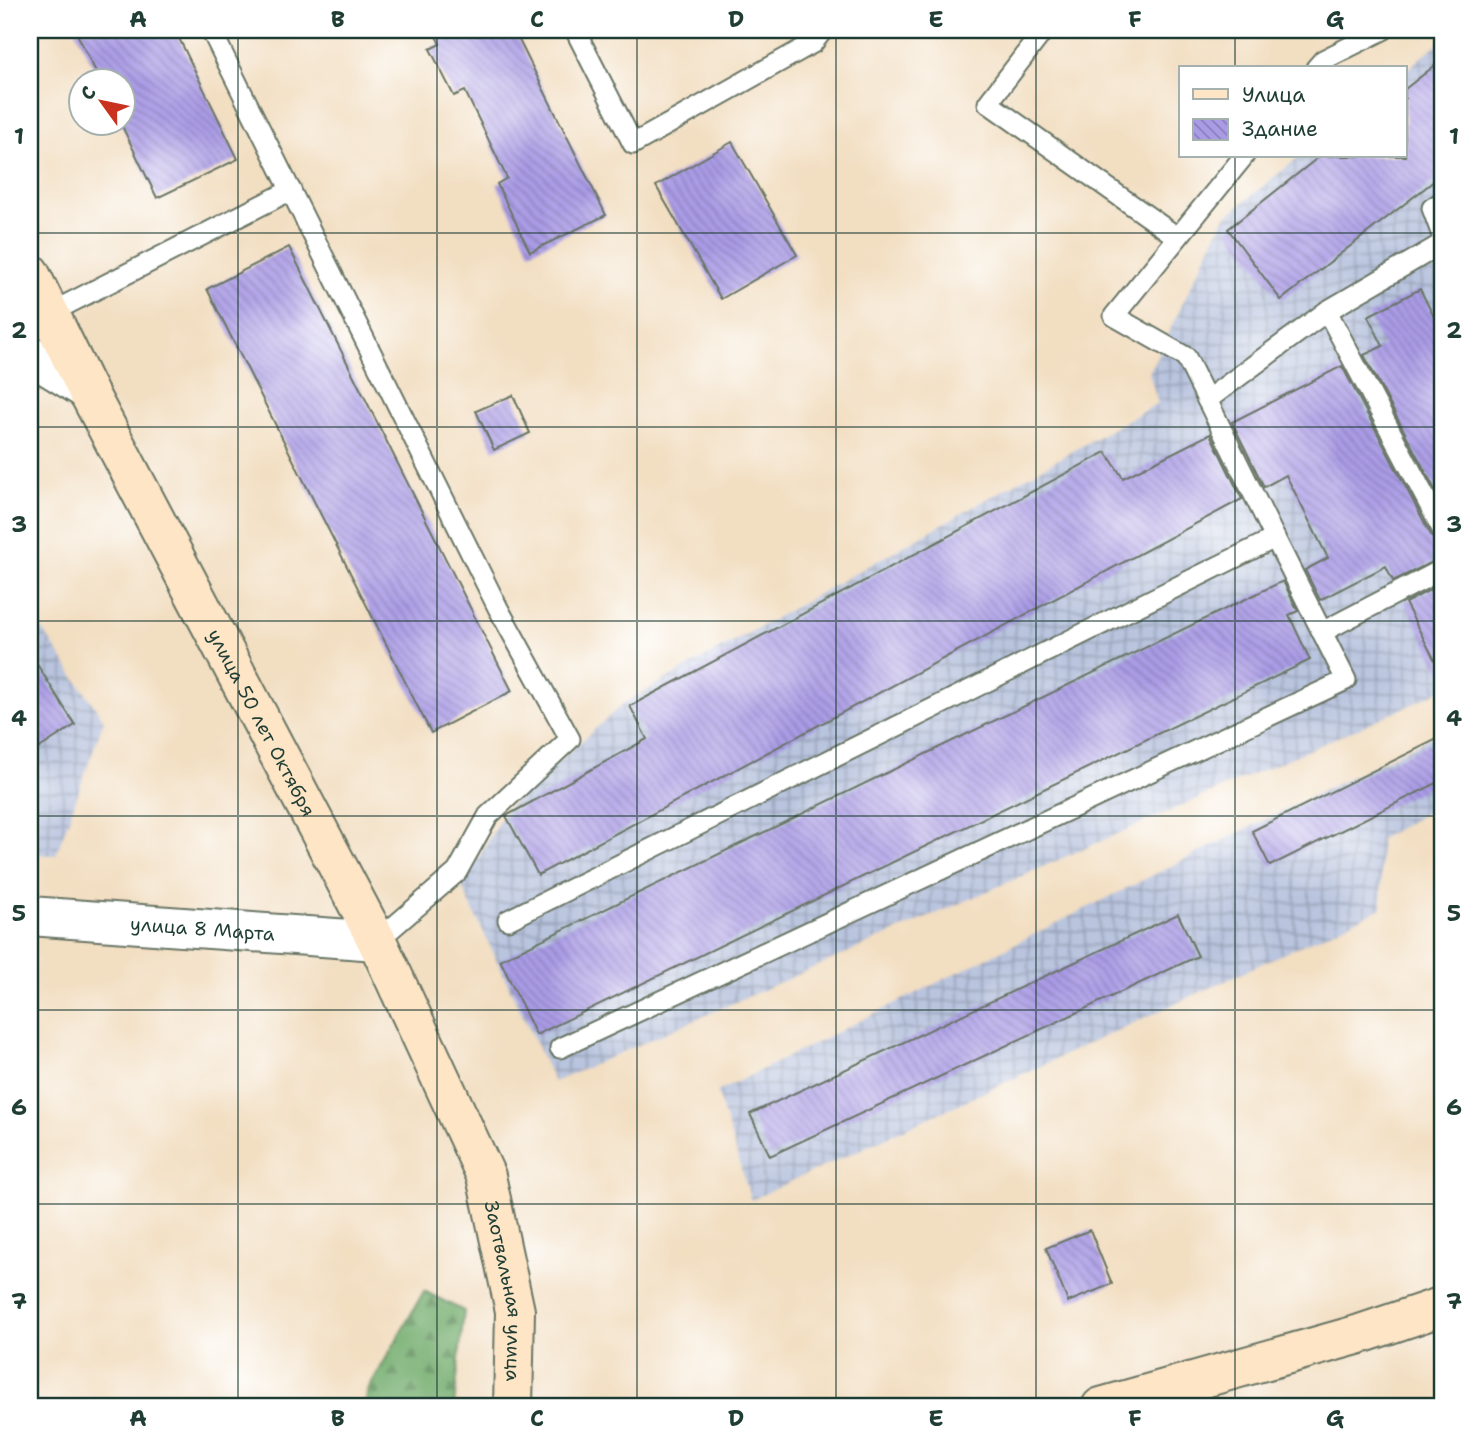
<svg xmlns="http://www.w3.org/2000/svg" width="1473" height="1437" font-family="'Shantell Sans',sans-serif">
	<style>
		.industrial { fill: url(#industrial-grid) }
		.forest { fill: url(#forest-firs); stroke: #487450; stroke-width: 2 }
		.building { fill: url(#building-back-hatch) }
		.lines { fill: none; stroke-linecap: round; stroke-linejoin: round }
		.lane-casing { stroke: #697565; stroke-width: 23 }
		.street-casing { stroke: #697565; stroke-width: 42 }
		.secondary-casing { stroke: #697565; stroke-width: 42 }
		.lane { stroke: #fff; stroke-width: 19 }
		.street { stroke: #fff; stroke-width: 38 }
		.secondary { stroke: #fde5c5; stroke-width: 38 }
		.grid { fill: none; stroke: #1f3d34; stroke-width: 2; stroke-opacity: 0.55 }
		.labels { text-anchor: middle; stroke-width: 6; stroke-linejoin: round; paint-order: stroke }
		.street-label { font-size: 19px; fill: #1f3d34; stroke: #fff }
		.neatline { fill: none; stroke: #1f3d34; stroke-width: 2.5 }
		.grid-label { font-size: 23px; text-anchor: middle; font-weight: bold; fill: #1f3d34 }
	</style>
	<defs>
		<pattern id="industrial-grid" width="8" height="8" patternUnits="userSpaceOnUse" patternTransform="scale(1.75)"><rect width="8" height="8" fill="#b9c4de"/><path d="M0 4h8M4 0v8" fill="none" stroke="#96a0b5"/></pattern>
		<pattern id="forest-firs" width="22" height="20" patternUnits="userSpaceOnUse" patternTransform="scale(1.75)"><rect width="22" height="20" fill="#72ac6c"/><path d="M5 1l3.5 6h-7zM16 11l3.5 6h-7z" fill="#5d8d5a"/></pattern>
		<pattern id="building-back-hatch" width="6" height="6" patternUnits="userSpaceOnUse" patternTransform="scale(1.75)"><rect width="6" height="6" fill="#aa9be6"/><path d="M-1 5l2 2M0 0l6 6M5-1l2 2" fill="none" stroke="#8a80bb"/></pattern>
	</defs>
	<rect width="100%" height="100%" fill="#fff"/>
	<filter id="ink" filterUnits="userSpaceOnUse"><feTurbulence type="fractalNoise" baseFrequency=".0143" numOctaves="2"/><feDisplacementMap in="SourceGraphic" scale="14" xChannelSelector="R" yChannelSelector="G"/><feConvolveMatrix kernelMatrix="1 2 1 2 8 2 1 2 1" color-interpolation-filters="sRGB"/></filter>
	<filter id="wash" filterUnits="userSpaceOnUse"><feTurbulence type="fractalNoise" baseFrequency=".00686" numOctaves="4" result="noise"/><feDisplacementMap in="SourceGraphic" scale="28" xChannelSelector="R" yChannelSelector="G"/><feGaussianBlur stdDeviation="1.57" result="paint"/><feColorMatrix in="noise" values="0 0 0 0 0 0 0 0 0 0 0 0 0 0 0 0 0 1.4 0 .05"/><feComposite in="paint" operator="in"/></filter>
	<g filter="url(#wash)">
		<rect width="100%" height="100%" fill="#f2dec1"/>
		<g class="industrial">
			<path d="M 1443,39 L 1443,688 L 1415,703 L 554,1082 L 462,887 L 506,809 L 624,703 L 1158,403 L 1149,373 L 1224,218 L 1300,156 L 1405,156 L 1405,71 Z"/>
			<path d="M 30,611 L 104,720 L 56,855 L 30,854 Z"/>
			<path d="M 1443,731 L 1443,803 L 1380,839 L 1382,908 L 751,1200 L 717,1092 Z"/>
		</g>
		<path class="forest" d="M 424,1291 L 464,1311 L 454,1407 L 366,1407 L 367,1392 Z"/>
		<g id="blocks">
			<g class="building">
				<path d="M 75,30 L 175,30 L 238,159 L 157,198 L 120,122 L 122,122 L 122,80 L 100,80 Z"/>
				<path d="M 433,30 L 514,30 L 606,215 L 530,252 L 497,184 L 507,178 L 465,91 L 454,96 L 430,49 L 440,44 Z"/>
				<path d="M 1443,59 L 1443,174 L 1281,300 L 1228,229 L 1320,156 L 1405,156 L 1405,89 Z"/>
				<path d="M 732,142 L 797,255 L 721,299 L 656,186 Z"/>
				<path d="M 289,247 L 512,691 L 431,733 L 207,289 Z"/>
				<path d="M 1420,289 L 1443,335 L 1443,505 L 1364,355 L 1383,346 L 1368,316 Z"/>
				<path d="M 1342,366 L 1432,537 L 1437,542 L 1443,543 L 1443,557 L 1393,581 L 1386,566 L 1320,600 L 1305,570 L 1328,558 L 1286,475 L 1264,487 L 1232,422 Z"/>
				<path d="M 513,395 L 530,433 L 494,450 L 476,411 Z"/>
				<path d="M 1210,434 L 1242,499 L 538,875 L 506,816 L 647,739 L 630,706 L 1106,452 L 1123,478 Z"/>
				<path d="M 1283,581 L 1298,611 L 1289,615 L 1310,660 L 536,1035 L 500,960 Z"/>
				<path d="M 1443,583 L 1443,676 L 1405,603 Z"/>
				<path d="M 30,653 L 75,725 L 30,754 Z"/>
				<path d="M 1443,736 L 1443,780 L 1270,866 L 1252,831 Z"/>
				<path d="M 1178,914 L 1198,956 L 770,1156 L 750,1114 Z"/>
				<path d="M 1090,1230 L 1112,1284 L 1068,1302 L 1046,1248 Z"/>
			</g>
		</g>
	</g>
	<g filter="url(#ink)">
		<use href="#blocks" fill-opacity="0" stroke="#697565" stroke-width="2"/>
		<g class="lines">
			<g class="lane-casing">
				<g id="lane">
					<path d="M 211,30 L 498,608 L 570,739 L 488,816 L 457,872 L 377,941"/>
					<path d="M 575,30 L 633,144 L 813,43 L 823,30"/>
					<path d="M 1044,30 L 988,103 L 1177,237"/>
					<path d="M 1316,68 L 1323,60 L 1383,30"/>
					<path d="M 1443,201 L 1432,208 L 1443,238"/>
					<path d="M 1327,311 L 1443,531"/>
					<path d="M 50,313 L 291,190"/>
					<path d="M 1207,400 L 1327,311 L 1443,243"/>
					<path d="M 1322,632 L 1443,569"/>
					<path d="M 508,920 L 1275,538 L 1186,357 L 1114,316 L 1244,156"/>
					<path d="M 560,1048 L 1346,680 L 1275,538"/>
				</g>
			</g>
			<g class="street-casing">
				<g id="street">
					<path d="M 30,355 L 87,390"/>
					<path id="s1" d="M 30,916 L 377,941"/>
				</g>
			</g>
			<g class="secondary-casing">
				<g id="secondary">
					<path id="s2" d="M 30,273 L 87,390 L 377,941 L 486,1176 L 515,1311 L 513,1407"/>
					<path d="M 1101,1407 L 1360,1334 L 1443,1306"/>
				</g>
			</g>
			<use href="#lane" class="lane"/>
			<use href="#street" class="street"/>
			<use href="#secondary" class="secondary"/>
		</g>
	</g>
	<path class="grid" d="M 238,30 L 238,1407M 437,30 L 437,1407M 637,30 L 637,1407M 836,30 L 836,1407M 1036,30 L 1036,1407M 1235,30 L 1235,68M 1235,156 L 1235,1407M 30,233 L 1443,233M 30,427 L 1443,427M 30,621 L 1443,621M 30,816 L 1443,816M 30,1010 L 1443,1010M 30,1204 L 1443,1204"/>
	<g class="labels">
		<g class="street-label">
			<text dy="7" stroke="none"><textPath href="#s2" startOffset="506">улица 50 лет Октября</textPath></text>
			<text dy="7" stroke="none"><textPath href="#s1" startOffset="173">улица 8 Марта</textPath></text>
			<text dy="7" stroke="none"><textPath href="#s2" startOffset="1129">Заотвальная улица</textPath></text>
		</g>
	</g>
	<rect width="1473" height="1437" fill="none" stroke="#fff" stroke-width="77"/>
	<rect x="1179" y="66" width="228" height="91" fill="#ffffff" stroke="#a5b1ae" stroke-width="2"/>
	<rect x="1193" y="89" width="35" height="10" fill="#fde5c5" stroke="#a5b1ae" stroke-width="2"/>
	<text x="1242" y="102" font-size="21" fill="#1f3d34">Улица</text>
	<rect x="1193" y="119" width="35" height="21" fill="url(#building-back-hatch)" stroke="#a5b1ae" stroke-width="2"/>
	<text x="1242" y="136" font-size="21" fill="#1f3d34">Здание</text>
	<g transform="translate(102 102) rotate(303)"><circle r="33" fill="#ffffff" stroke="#a5b1ae" stroke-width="2"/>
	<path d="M0-5L12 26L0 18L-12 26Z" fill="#c8321e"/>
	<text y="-10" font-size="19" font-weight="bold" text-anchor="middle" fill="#1f3d34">С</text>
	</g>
	<rect x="38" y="38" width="1396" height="1360" class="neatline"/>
	<g class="grid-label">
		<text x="138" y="27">A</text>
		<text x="338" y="27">B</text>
		<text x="537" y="27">C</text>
		<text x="736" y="27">D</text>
		<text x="936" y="27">E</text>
		<text x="1135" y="27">F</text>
		<text x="1335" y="27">G</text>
		<text x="19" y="144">1</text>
		<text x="1454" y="144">1</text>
		<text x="19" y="338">2</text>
		<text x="1454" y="338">2</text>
		<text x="19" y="532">3</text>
		<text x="1454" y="532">3</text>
		<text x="19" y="726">4</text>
		<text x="1454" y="726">4</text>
		<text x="19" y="921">5</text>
		<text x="1454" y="921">5</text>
		<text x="19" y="1115">6</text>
		<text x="1454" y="1115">6</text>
		<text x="19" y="1309">7</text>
		<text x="1454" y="1309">7</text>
		<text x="138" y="1426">A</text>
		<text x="338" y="1426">B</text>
		<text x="537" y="1426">C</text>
		<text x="736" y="1426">D</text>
		<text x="936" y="1426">E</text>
		<text x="1135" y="1426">F</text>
		<text x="1335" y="1426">G</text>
	</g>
</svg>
